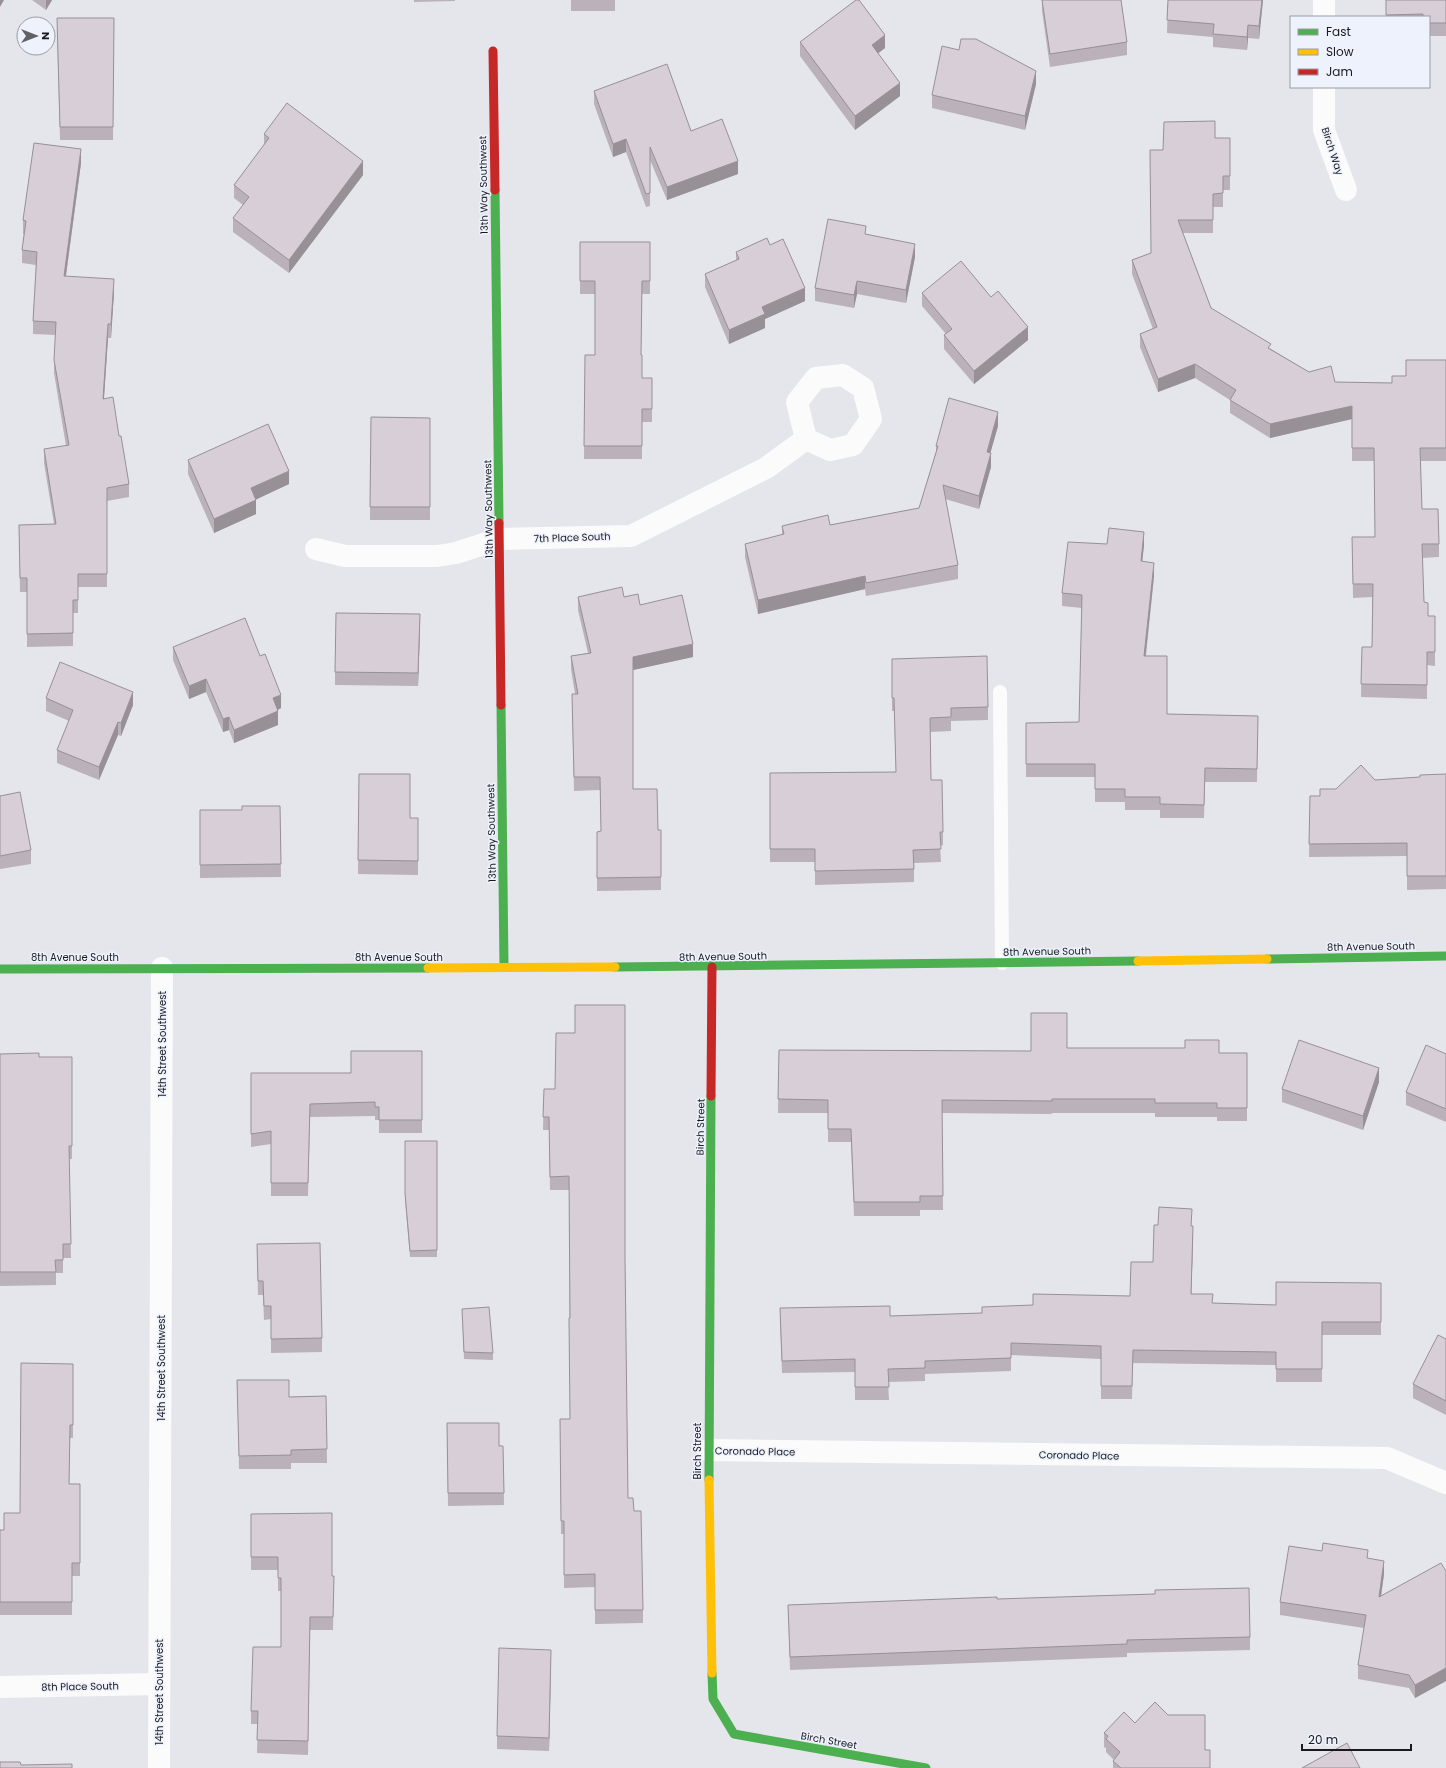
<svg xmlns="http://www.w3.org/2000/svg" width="1446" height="1768" font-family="Poppins,sans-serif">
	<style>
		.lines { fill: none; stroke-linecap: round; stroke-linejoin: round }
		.lane { stroke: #fbfbfc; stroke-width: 14 }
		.street { stroke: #fbfbfc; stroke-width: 22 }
		.fast { stroke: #4caf50; stroke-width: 9 }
		.slow { stroke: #ffc107; stroke-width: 9 }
		.jam { stroke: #c62828; stroke-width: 9 }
		.wall { fill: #bab1ba }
		.shaded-wall { fill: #979097 }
		.building { fill: #d8ced8; stroke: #979097 }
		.labels { text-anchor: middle; stroke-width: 3; stroke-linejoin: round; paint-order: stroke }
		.street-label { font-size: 10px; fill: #191a1e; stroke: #eef2fd }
	</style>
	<rect width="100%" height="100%" fill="#e4e6ec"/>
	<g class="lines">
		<path class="lane" d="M 1000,692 L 1002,963"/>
		<g class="street">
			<path d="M 1324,0 L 1324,17"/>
			<path d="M 1324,87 L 1324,130 L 1346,190"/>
			<path d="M 316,549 L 345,556 L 437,556 L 456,553 L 499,539 L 631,536 L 766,468 L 806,439 L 830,450 L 853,445 L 871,419 L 863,388 L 843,375 L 816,378 L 797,402 L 806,439"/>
			<path d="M 708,1450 L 1387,1458 L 1446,1483"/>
			<path d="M 0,1687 L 159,1684"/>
			<path d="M 159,1768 L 162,968"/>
		</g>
		<g class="fast">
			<path d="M 495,190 L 499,523"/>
			<path d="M 501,705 L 504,967"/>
			<path d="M 1267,959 L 1446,956"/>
			<path d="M 615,967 L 1138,961"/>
			<path d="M 0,969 L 428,968"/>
			<path d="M 709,1480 L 711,1096"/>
			<path d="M 712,1673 L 713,1699 L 734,1734 L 926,1768"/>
		</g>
		<g class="slow">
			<path d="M 1138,961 L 1267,959"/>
			<path d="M 428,968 L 615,967"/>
			<path d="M 709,1480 L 712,1673"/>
		</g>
		<g class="jam">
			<path d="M 493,51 L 495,190"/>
			<path d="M 499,523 L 501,705"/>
			<path d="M 711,1096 L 712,967"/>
		</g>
	</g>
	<g class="wall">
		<path d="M 32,0 L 52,0 L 46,10 Z"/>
		<path d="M 414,0 L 455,0 L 455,1 L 414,2 Z"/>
		<rect x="571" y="0" width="44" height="11"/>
		<path d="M 1042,0 L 1121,0 L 1127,42 L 1127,55 L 1050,67 L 1042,11 Z"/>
		<path d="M 1168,0 L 1263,0 L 1259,39 L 1248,38 L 1247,50 L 1213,47 L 1213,37 L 1167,33 Z"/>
		<path d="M 1386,0 L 1446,0 L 1446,36 L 1429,36 L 1429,17 L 1386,17 Z"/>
		<path d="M 114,18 L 113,140 L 60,140 L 57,31 Z"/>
		<path d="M 800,42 L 885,48 L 878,53 L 900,96 L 855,130 L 800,56 Z"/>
		<path d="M 959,50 L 1036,84 L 1025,130 L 932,108 L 932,95 Z"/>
		<path d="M 594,91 L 691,131 L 738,174 L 667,200 L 650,160 L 650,206 L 646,207 L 626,152 L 613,157 L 594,104 Z"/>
		<path d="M 264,134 L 363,175 L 289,273 L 233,232 L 233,218 L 243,205 L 234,198 L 234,185 L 264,145 Z"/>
		<path d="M 1215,138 L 1230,138 L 1230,190 L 1223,190 L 1223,207 L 1213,207 L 1213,233 L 1183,233 L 1211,308 L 1271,349 L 1309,372 L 1335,382 L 1392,383 L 1406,376 L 1446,360 L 1446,461 L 1420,461 L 1422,509 L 1439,544 L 1439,557 L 1422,558 L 1424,602 L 1428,616 L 1435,616 L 1435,666 L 1427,665 L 1427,699 L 1361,697 L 1362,647 L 1372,647 L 1372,597 L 1353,598 L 1352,537 L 1375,537 L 1374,461 L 1352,461 L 1352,419 L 1270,438 L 1230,413 L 1230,400 L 1195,378 L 1158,392 L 1140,347 L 1140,334 L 1153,329 L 1132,274 L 1132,260 L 1151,253 L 1163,150 Z"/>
		<path d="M 81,163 L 66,276 L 114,292 L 111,338 L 108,338 L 104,399 L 119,436 L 129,484 L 129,497 L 107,501 L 107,587 L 78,587 L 78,613 L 73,613 L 73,646 L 27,647 L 27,592 L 20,592 L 19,525 L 54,524 L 44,463 L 44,449 L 66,446 L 54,373 L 54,360 L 56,335 L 33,334 L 33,321 L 36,265 L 22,263 L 22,250 L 24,234 L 23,234 L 23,220 Z"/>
		<path d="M 866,234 L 915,257 L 906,303 L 857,294 L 854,308 L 815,301 L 815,288 Z"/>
		<path d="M 580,242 L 650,242 L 650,294 L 642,294 L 641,355 L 642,378 L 652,378 L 652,422 L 642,422 L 642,459 L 584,459 L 585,355 L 595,355 L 595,294 L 580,294 Z"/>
		<path d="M 770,245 L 805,301 L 765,319 L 765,328 L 729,344 L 705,287 L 705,274 L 736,260 L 736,252 Z"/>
		<path d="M 922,293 L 991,297 L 1028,340 L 974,384 L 944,349 L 944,335 L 946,334 L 922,306 Z"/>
		<path d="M 371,417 L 430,418 L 430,520 L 370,520 Z"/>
		<path d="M 998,426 L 990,453 L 991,467 L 979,509 L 945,499 L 958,565 L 958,579 L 866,596 L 865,589 L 758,614 L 745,557 L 745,544 L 782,535 L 782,526 L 830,525 L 919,508 L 936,452 L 936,446 Z"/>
		<path d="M 188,460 L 289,484 L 256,499 L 256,514 L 214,533 L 188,474 Z"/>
		<path d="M 1107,544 L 1144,545 L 1142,561 L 1154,576 L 1146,656 L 1167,714 L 1258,716 L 1257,782 L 1205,782 L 1204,818 L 1160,818 L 1160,810 L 1125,810 L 1125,802 L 1095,802 L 1095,777 L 1026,777 L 1026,723 L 1079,722 L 1082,608 L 1062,606 L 1062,593 Z"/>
		<path d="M 578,597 L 624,597 L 640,605 L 693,657 L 633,670 L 633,789 L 658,830 L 661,830 L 661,890 L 597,891 L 597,832 L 601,831 L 600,790 L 574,791 L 572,707 L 575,694 L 571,669 L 571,656 L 588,653 L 578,610 Z"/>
		<path d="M 420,628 L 418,686 L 335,685 L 335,672 Z"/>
		<path d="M 173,647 L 281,708 L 278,710 L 278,725 L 234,743 L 229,730 L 223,732 L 206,692 L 189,699 L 173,660 Z"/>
		<path d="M 892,659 L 988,707 L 988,720 L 951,721 L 951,731 L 930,732 L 931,780 L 943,832 L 943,845 L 940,846 L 941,862 L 914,863 L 914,882 L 815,885 L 815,862 L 770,862 L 770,773 L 896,772 L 894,711 L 892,711 Z"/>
		<path d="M 46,698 L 133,705 L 121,736 L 118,735 L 99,780 L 57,763 L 57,750 L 69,721 L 46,711 Z"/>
		<path d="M 359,774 L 410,818 L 418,818 L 418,875 L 358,874 Z"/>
		<path d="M 1446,774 L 1446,889 L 1407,890 L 1407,856 L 1309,857 L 1310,796 L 1320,796 L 1336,789 L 1375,780 L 1420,777 Z"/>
		<path d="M 0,796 L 31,850 L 31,864 L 0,869 Z"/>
		<path d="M 280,806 L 281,877 L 200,878 L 200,810 L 242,810 Z"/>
		<path d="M 1067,1048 L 1219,1053 L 1247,1053 L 1247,1121 L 1217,1121 L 1217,1117 L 1155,1117 L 1155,1113 L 1052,1113 L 1052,1114 L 942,1113 L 943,1210 L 920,1210 L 920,1216 L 854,1216 L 851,1142 L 828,1142 L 828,1113 L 778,1113 L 779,1050 L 1031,1051 Z"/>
		<path d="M 422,1051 L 422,1133 L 379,1133 L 379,1120 L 375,1120 L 375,1116 L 310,1117 L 308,1196 L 271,1196 L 271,1144 L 251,1147 L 251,1073 L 351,1073 Z"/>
		<path d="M 0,1054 L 39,1057 L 72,1057 L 72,1159 L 69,1159 L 71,1258 L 63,1258 L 63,1273 L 56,1273 L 56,1285 L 0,1286 Z"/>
		<path d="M 1446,1054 L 1446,1122 L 1406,1105 L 1406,1092 Z"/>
		<path d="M 1379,1082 L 1363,1130 L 1282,1102 L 1282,1089 Z"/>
		<path d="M 544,1089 L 625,1259 L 628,1498 L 634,1511 L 643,1610 L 643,1623 L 595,1624 L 595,1587 L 564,1588 L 564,1534 L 561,1534 L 560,1419 L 570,1419 L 569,1190 L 550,1190 L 549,1130 L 543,1130 Z"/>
		<path d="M 405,1141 L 437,1141 L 437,1257 L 410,1257 L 405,1200 Z"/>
		<path d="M 1191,1226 L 1193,1239 L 1191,1294 L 1213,1303 L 1276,1305 L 1381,1283 L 1381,1335 L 1322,1335 L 1322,1382 L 1276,1382 L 1276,1365 L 1133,1363 L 1132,1399 L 1101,1399 L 1101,1359 L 1011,1355 L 1011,1371 L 925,1374 L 925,1381 L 888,1382 L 889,1400 L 855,1400 L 855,1372 L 782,1373 L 780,1321 L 890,1316 L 982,1313 L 1033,1305 L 1130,1296 L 1153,1262 Z"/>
		<path d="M 257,1244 L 322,1338 L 322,1352 L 271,1353 L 271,1319 L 264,1320 L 263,1295 L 258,1295 Z"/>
		<path d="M 462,1309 L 493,1353 L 493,1360 L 464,1359 Z"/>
		<path d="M 1446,1339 L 1446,1415 L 1413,1398 L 1413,1384 Z"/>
		<path d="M 73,1364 L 73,1438 L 70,1438 L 69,1484 L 80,1484 L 80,1576 L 72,1576 L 72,1615 L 0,1615 L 0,1530 L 4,1530 L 20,1513 Z"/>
		<path d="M 237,1380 L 289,1397 L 326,1396 L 327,1463 L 291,1463 L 291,1469 L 239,1469 Z"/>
		<path d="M 447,1423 L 499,1446 L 503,1446 L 504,1505 L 448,1506 Z"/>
		<path d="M 251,1514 L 332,1576 L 334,1576 L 333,1630 L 310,1630 L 308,1755 L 257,1753 L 258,1724 L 251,1724 L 251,1711 L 281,1647 L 281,1591 L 278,1591 L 278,1570 L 251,1570 Z"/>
		<path d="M 1368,1558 L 1384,1574 L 1381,1596 L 1446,1571 L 1446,1681 L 1415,1698 L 1409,1688 L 1358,1679 L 1358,1665 L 1364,1628 L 1280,1615 L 1280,1602 Z"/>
		<path d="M 997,1599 L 1250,1637 L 1250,1650 L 1127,1653 L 1127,1657 L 790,1670 L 788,1605 Z"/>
		<path d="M 551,1663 L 549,1751 L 497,1749 L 497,1736 Z"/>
		<path d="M 1135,1723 L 1205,1750 L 1210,1768 L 1113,1768 L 1113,1761 L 1114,1760 L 1106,1752 L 1106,1748 L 1104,1747 L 1104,1733 Z"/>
	</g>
	<g class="shaded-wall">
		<path d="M 0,0 L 4,0 L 0,7 Z"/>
		<path d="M 46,0 L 52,0 L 46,10 Z"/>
		<path d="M 1262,0 L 1263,0 L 1259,39 L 1259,26 Z"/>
		<path d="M 1248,25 L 1248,38 L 1247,50 L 1247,37 Z"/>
		<path d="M 885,35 L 885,48 L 872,58 L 872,45 Z"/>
		<path d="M 1036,71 L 1036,84 L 1025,130 L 1025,116 Z"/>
		<path d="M 900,83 L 900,96 L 855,130 L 855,116 Z"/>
		<path d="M 626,139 L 626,152 L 613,157 L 613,144 Z"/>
		<path d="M 81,149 L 81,163 L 64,289 L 64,276 Z"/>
		<path d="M 363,161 L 363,175 L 289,273 L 289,260 Z"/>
		<path d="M 738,161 L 738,174 L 667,200 L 667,187 Z"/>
		<path d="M 915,244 L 915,257 L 906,303 L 906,290 Z"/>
		<path d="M 114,279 L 114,292 L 111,338 L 111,324 Z"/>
		<path d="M 857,281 L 857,294 L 854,308 L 854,295 Z"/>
		<path d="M 805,288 L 805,301 L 765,319 L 765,328 L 729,344 L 729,330 L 762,307 Z"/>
		<path d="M 108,324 L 108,338 L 103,412 L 103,399 Z"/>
		<path d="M 1028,327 L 1028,340 L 974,384 L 974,371 Z"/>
		<path d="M 1195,364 L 1195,378 L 1158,392 L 1158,379 Z"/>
		<path d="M 1352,406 L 1352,419 L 1270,438 L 1270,424 Z"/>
		<path d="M 998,412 L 998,426 L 987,465 L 987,452 Z"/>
		<path d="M 991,453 L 991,467 L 979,509 L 979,496 Z"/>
		<path d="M 289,471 L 289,484 L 251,502 L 251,488 Z"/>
		<path d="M 256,500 L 256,514 L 214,533 L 214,519 Z"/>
		<path d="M 1144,532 L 1144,545 L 1141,574 L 1141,561 Z"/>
		<path d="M 1154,563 L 1154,576 L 1144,669 L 1144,656 Z"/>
		<path d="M 865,576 L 865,589 L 758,614 L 758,600 Z"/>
		<path d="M 420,614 L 420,628 L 418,686 L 418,673 Z"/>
		<path d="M 693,644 L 693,657 L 633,670 L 633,657 Z"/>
		<path d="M 206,679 L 206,692 L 189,699 L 189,686 Z"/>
		<path d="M 133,692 L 133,705 L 121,736 L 121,723 Z"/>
		<path d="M 281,695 L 281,708 L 273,712 L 273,698 Z"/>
		<path d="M 278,711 L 278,725 L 234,743 L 234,730 Z"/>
		<path d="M 229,717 L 229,730 L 223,732 L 223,719 Z"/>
		<path d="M 118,722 L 118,735 L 99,780 L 99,767 Z"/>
		<path d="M 1379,1068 L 1379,1082 L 1363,1130 L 1363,1116 Z"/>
		<path d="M 1193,1226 L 1193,1239 L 1191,1307 L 1191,1294 Z"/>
		<path d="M 1384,1561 L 1384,1574 L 1379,1610 L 1379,1597 Z"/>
		<path d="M 551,1650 L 551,1663 L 549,1751 L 549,1738 Z"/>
		<path d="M 1446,1668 L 1446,1681 L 1415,1698 L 1415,1685 Z"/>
	</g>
	<g class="building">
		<path d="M 856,0 L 859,0 L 885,35 L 872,45 L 900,83 L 855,116 L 800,42 Z"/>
		<path d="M 1042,0 L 1121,0 L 1127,42 L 1050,54 Z"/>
		<path d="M 1168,0 L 1262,0 L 1259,26 L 1248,25 L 1247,37 L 1213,34 L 1214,24 L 1167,20 Z"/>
		<path d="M 1386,0 L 1446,0 L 1446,23 L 1429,23 L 1429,17 L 1423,17 L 1423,14 L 1386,15 Z"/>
		<path d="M 57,18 L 114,18 L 113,127 L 60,127 Z"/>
		<path d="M 961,39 L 976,39 L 1036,71 L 1025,116 L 932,95 L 942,46 L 959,50 Z"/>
		<path d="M 667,64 L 691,131 L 722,119 L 738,161 L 667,187 L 650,147 L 650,193 L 646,194 L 626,139 L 613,144 L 594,91 Z"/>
		<path d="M 287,103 L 363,161 L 289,260 L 233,218 L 249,197 L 234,185 L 269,138 L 264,134 Z"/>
		<path d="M 1215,121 L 1215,138 L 1230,138 L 1230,176 L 1223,176 L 1223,193 L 1213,194 L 1213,220 L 1178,220 L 1211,308 L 1271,344 L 1268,348 L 1309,372 L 1331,366 L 1335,382 L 1392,383 L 1392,376 L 1406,376 L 1406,360 L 1446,360 L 1446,448 L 1420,448 L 1422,509 L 1438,509 L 1439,544 L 1422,544 L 1424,602 L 1428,603 L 1428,616 L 1435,616 L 1435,652 L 1427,652 L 1427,685 L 1361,684 L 1362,647 L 1372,647 L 1373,584 L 1353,584 L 1352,537 L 1375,537 L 1374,448 L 1352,448 L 1352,406 L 1270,424 L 1230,400 L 1236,390 L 1195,364 L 1158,379 L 1140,334 L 1157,327 L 1132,260 L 1151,253 L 1150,150 L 1163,150 L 1164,122 Z"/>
		<path d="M 34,143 L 81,149 L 64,276 L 114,279 L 111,324 L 108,324 L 103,399 L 113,397 L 119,436 L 121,436 L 129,484 L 107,488 L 107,574 L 78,574 L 78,600 L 73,600 L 73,633 L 27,634 L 27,578 L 20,578 L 19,525 L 56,524 L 44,449 L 69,445 L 54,360 L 56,322 L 33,321 L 37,252 L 22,250 L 26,221 L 23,220 Z"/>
		<path d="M 828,219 L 866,226 L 865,234 L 915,244 L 906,290 L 857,281 L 854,295 L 815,288 Z"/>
		<path d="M 767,238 L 770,245 L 783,239 L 805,288 L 762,307 L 765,314 L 729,330 L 705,274 L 739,259 L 736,252 Z"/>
		<path d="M 580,242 L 650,242 L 650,281 L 642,281 L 641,355 L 642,355 L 642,378 L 652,378 L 652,409 L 642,409 L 642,446 L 584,446 L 585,355 L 595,355 L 595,281 L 580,281 Z"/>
		<path d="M 961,261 L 991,297 L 998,291 L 1028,327 L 974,371 L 944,335 L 952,329 L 922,293 Z"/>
		<path d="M 949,398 L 998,412 L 987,452 L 991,453 L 979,496 L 943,485 L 958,565 L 866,583 L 865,576 L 758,600 L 745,544 L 784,534 L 782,526 L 828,515 L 830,525 L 919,508 L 938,446 L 936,446 Z"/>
		<path d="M 371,417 L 430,418 L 430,507 L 370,507 Z"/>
		<path d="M 268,424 L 289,471 L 251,488 L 256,500 L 214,519 L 188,460 Z"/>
		<path d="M 1109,528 L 1144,532 L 1141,561 L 1154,563 L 1144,656 L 1167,656 L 1167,714 L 1258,716 L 1257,769 L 1205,768 L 1204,805 L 1160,804 L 1160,797 L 1125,797 L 1125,789 L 1095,789 L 1095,764 L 1026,764 L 1026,723 L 1079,722 L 1082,595 L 1062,593 L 1068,542 L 1107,544 Z"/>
		<path d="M 622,587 L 624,597 L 638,594 L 640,605 L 682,595 L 693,644 L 633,657 L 633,789 L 657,789 L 658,830 L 661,830 L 661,877 L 597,878 L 597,832 L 601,831 L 600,777 L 574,777 L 572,694 L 578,694 L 571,656 L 591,653 L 578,597 Z"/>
		<path d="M 336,613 L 420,614 L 418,673 L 335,672 Z"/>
		<path d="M 245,618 L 260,656 L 265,654 L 281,695 L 273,698 L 278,711 L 234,730 L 229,717 L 223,719 L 206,679 L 189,686 L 173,647 Z"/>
		<path d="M 987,656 L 988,707 L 951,708 L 951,717 L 930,718 L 931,780 L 942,780 L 943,832 L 940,832 L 941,849 L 913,850 L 914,869 L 815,871 L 815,849 L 770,849 L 770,773 L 896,772 L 894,698 L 892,698 L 892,659 Z"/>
		<path d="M 60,662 L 133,692 L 121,723 L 118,722 L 99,767 L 57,750 L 73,710 L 46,698 Z"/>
		<path d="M 1361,765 L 1375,780 L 1420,777 L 1420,775 L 1446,774 L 1446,876 L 1407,876 L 1407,843 L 1309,844 L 1310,796 L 1320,796 L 1320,789 L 1336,789 Z"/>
		<path d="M 359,774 L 410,774 L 410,818 L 418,818 L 418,861 L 358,860 Z"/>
		<path d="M 20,792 L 31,850 L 0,856 L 0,796 Z"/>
		<path d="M 242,806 L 280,806 L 281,864 L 200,865 L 200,810 L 242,810 Z"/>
		<path d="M 575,1005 L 625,1005 L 625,1258 L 628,1498 L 633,1498 L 634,1511 L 641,1511 L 643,1610 L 595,1610 L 595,1574 L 564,1575 L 564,1521 L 561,1521 L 560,1419 L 570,1419 L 569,1318 L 570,1318 L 569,1176 L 550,1177 L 549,1117 L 543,1117 L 544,1089 L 555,1089 L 556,1033 L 575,1033 Z"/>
		<path d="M 1031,1013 L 1067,1013 L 1067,1048 L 1185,1048 L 1185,1040 L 1219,1040 L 1219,1053 L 1247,1053 L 1247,1108 L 1217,1108 L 1217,1103 L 1155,1103 L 1155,1099 L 1052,1099 L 1052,1101 L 942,1100 L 943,1196 L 920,1196 L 920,1202 L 854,1202 L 851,1129 L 828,1129 L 828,1100 L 778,1099 L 779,1050 L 1031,1051 Z"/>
		<path d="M 1299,1040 L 1379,1068 L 1363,1116 L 1282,1089 Z"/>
		<path d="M 1426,1045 L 1446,1054 L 1446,1109 L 1406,1092 Z"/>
		<path d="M 351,1051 L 422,1051 L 422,1120 L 379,1120 L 379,1107 L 375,1107 L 375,1102 L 310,1104 L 308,1183 L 271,1183 L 271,1131 L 251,1134 L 251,1073 L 351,1073 Z"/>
		<path d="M 39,1053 L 39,1057 L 72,1057 L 72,1146 L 69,1146 L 71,1244 L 63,1244 L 63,1260 L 55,1260 L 56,1272 L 0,1272 L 0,1054 Z"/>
		<path d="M 405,1141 L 437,1141 L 437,1250 L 410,1251 L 405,1193 Z"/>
		<path d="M 1159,1207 L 1192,1209 L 1191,1226 L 1193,1226 L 1191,1294 L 1213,1294 L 1212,1303 L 1276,1305 L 1276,1282 L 1381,1283 L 1381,1322 L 1322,1322 L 1322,1369 L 1276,1369 L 1276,1352 L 1133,1350 L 1132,1386 L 1101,1386 L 1101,1346 L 1011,1343 L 1011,1358 L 925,1361 L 925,1368 L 888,1369 L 889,1387 L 855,1387 L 855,1359 L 782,1361 L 780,1308 L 890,1306 L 890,1316 L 982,1313 L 982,1307 L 1033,1305 L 1033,1294 L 1130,1296 L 1131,1262 L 1153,1262 L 1154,1225 L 1158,1225 Z"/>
		<path d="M 320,1243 L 322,1338 L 271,1339 L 271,1306 L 264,1306 L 263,1281 L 258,1281 L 257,1244 Z"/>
		<path d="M 489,1307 L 493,1353 L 464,1352 L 462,1309 Z"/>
		<path d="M 1438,1335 L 1446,1339 L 1446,1401 L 1413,1384 Z"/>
		<path d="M 21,1363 L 73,1364 L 73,1425 L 70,1425 L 69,1484 L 80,1484 L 80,1563 L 72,1563 L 72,1602 L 0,1602 L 0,1530 L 4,1530 L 4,1513 L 20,1513 Z"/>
		<path d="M 237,1380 L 289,1380 L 289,1397 L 326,1396 L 327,1449 L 291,1450 L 291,1455 L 239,1456 Z"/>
		<path d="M 447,1423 L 499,1423 L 499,1446 L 503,1446 L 504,1493 L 448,1493 Z"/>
		<path d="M 332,1513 L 332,1576 L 334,1576 L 333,1617 L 310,1617 L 308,1741 L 257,1740 L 258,1711 L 251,1711 L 253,1647 L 281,1647 L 281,1578 L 278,1578 L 278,1557 L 251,1557 L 251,1514 Z"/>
		<path d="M 1323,1543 L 1368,1550 L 1367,1558 L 1384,1561 L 1379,1597 L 1441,1563 L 1446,1571 L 1446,1668 L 1415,1685 L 1409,1675 L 1358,1665 L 1366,1615 L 1280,1602 L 1289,1546 L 1322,1551 Z"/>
		<path d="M 1249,1588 L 1250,1637 L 1127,1640 L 1127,1644 L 790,1657 L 788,1605 L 997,1597 L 997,1599 L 1155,1594 L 1155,1590 Z"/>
		<path d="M 499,1648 L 551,1650 L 549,1738 L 497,1736 Z"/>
		<path d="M 1155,1702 L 1168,1715 L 1205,1715 L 1205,1750 L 1210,1750 L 1210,1768 L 1121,1768 L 1113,1761 L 1120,1752 L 1106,1739 L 1108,1736 L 1104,1733 L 1124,1712 L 1135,1723 Z"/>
		<path d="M 1347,1743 L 1360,1768 L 1302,1768 Z"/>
		<path d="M 0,1762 L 20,1762 L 21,1765 L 72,1764 L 72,1768 L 0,1768 Z"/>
	</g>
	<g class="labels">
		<g class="street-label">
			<text transform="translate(1333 151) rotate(72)" y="4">Birch Way</text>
			<text transform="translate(483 185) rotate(-91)" y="4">13th Way Southwest</text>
			<text transform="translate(488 509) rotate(-91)" y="4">13th Way Southwest</text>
			<text transform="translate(572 537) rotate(-2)" y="4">7th Place South</text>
			<text transform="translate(491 833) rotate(-91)" y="4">13th Way Southwest</text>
			<text transform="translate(1371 946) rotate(-1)" y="4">8th Avenue South</text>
			<text transform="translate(1047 951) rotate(-1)" y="4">8th Avenue South</text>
			<text transform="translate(723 956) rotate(-1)" y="4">8th Avenue South</text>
			<text x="75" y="961">8th Avenue South</text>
			<text x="399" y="961">8th Avenue South</text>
			<text transform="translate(162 1044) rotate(-90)" y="4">14th Street Southwest</text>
			<text transform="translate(700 1127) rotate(-89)" y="4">Birch Street</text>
			<text transform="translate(161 1368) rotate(-90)" y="4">14th Street Southwest</text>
			<text transform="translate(697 1451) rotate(-90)" y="4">Birch Street</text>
			<text transform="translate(755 1451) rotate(1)" y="4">Coronado Place</text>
			<text transform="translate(1079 1455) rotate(1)" y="4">Coronado Place</text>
			<text transform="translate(80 1686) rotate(-1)" y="4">8th Place South</text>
			<text transform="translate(159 1692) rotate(-90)" y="4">14th Street Southwest</text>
			<text transform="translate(829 1740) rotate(10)" y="4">Birch Street</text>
		</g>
	</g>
	<rect x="1290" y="16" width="140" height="72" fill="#eef2fd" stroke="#999ca4"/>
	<rect x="1298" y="29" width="20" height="6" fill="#4caf50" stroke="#999ca4"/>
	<text x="1326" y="36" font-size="12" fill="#191a1e">Fast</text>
	<rect x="1298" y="49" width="20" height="6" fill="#ffc107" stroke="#999ca4"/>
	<text x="1326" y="56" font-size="12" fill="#191a1e">Slow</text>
	<rect x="1298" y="69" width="20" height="6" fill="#c62828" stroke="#999ca4"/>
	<text x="1326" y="76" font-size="12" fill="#191a1e">Jam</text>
	<g transform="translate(36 36) rotate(90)"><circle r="19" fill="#eef2fd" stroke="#999ca4"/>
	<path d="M0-3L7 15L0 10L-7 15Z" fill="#606166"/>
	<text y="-6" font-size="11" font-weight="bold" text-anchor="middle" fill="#191a1e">N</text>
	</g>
	<path d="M1302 1744v6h109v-6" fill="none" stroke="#191a1e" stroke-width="2"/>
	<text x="1308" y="1744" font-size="12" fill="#191a1e" stroke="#eef2fd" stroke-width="3" paint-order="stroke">20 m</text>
</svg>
